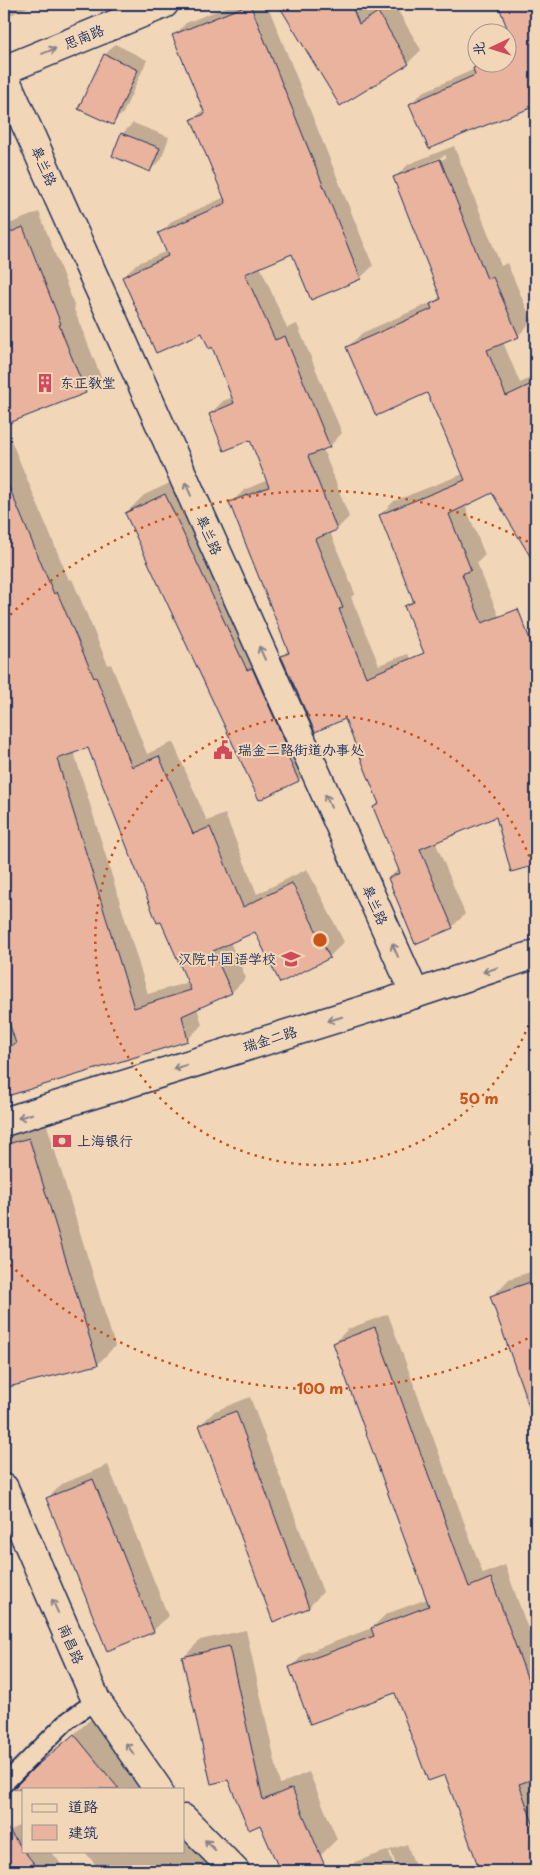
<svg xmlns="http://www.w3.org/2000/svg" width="540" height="1875" font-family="'Playpen Sans','LXGW WenKai TC',sans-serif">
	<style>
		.shadow { fill: #0003; fill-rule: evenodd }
		.building { fill: #e9b39e; stroke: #1b2f5e; fill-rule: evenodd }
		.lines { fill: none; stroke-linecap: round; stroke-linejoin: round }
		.service-casing { stroke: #1b2f5e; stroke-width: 20 }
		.minor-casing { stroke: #1b2f5e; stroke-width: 31 }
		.secondary-casing { stroke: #1b2f5e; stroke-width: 31 }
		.service { stroke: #f2d6b8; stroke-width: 16 }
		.minor { stroke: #f2d6b8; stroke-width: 28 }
		.secondary { stroke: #f2d6b8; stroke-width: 28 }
		.oneway { stroke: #86828b }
		.ring { fill: none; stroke: #c95318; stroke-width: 2.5; stroke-dasharray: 2.5 5 }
		.labels { text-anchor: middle; stroke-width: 4; stroke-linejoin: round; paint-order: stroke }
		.street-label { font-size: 14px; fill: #1b2f5e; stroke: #f2d6b8 }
		.poi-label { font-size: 14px; fill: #1b2f5e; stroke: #f2d6b8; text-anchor: start }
		.centre { fill: #c95318; stroke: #f2d6b8; stroke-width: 2.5 }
		.ring-label { font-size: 15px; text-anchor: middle; font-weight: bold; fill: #c95318; stroke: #f2d6b8; stroke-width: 4; stroke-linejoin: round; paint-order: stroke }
	</style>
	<rect width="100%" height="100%" fill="#f2d6b8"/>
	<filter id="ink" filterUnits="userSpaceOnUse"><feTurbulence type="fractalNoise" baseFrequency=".02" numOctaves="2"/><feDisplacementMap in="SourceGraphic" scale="10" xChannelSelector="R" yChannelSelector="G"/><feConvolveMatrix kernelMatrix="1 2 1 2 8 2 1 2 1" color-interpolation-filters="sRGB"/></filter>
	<g filter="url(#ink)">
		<g class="shadow">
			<path d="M 4,4 L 34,4 L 4,18 Z"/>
			<path d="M 233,4 L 267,4 L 373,266 L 360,278 L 293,252 L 260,266 L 287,328 L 297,324 L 342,433 L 330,446 L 323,449 L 349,517 L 337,529 L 330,532 L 355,594 L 351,597 L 379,665 L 408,654 L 416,672 L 536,639 L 536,864 L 512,870 L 497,816 L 435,841 L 465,914 L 452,927 L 389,878 L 400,868 L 375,807 L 380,802 L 346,718 L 282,656 L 289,649 L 231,503 L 244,490 L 268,480 L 251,439 L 210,414 L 223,401 L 233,397 L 212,346 L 202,331 L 124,277 L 136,264 L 167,251 L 160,234 L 172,221 L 225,197 L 193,120 L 204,109 L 174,36 L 186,23 Z"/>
			<path d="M 279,4 L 370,4 L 373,12 L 386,4 L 394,4 L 421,50 L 408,63 L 340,104 Z"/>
			<path d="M 499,4 L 536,4 L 536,105 L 476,127 L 410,104 L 423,92 L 475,69 L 480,62 L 508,62 L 508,48 L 515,45 Z"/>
			<path d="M 115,44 L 147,60 L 123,113 L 112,124 L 105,55 Z"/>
			<path d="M 133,123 L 169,137 L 161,160 L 150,170 L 122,134 Z"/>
			<path d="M 454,146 L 501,266 L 507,263 L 532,321 L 518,336 L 503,342 L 520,383 L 536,375 L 536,563 L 494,492 L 465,505 L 485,555 L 477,563 L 499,617 L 485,631 L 406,607 L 413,599 L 380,515 L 394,501 L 463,474 L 428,392 L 348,347 L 362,333 L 435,301 L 441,295 L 394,178 L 409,164 ZM 446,155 L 446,158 L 410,172 L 410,170 Z"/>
			<path d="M 39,212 L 75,307 L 74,309 L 101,377 L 85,392 L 22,417 L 4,370 L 4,226 Z"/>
			<path d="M 10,438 L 69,580 L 72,579 L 108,665 L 111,664 L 147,754 L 173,742 L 207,821 L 225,814 L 257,894 L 307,869 L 344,942 L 329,957 L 281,981 L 255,930 L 230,942 L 246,978 L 232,992 L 197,1007 L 202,1025 L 187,1040 L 4,1095 L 4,441 ZM 89,747 L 189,982 L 148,994 L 74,752 Z"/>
			<path d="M 183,477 L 316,763 L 299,780 L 260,799 L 126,513 L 144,495 Z"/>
			<path d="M 46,1122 L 115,1346 L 98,1364 L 4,1386 L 4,1132 Z"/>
			<path d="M 536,1270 L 536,1424 L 492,1297 L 509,1279 Z"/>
			<path d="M 388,1314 L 483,1574 L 505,1565 L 536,1651 L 536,1777 L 535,1777 L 536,1781 L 536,1871 L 481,1871 L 445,1773 L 396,1692 L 291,1667 L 305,1653 L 372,1628 L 386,1614 L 427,1599 L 334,1343 L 348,1329 Z"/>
			<path d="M 250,1397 L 323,1592 L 309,1607 L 200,1425 L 215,1411 Z"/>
			<path d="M 108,1465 L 168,1616 L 153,1631 L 47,1499 L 62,1484 Z"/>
			<path d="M 246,1630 L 280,1784 L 309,1772 L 337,1839 L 320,1856 L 283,1871 L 281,1871 L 261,1823 L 184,1657 L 200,1640 Z"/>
			<path d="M 92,1718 L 151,1789 L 56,1789 L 41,1764 Z"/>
			<path d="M 24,1822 L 24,1851 L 51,1851 L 66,1871 L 4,1871 L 4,1836 Z"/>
			<path d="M 184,1827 L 221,1871 L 101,1871 L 84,1851 L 184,1851 Z"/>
			<path d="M 407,1844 L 417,1871 L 398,1871 L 391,1851 L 389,1852 L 396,1871 L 346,1871 L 355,1862 Z"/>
		</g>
		<g class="building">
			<path d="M 250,4 L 361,279 L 311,300 L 292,254 L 245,274 L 275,340 L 285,336 L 330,447 L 308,456 L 337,530 L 315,539 L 343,608 L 339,609 L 366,677 L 424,653 L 404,606 L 414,602 L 379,515 L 465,480 L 427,393 L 376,416 L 346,347 L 432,309 L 430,304 L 441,299 L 393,177 L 440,159 L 487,279 L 493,277 L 519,337 L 487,350 L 506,396 L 536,382 L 536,566 L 492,493 L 449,514 L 471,570 L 462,574 L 482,623 L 518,609 L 531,642 L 536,660 L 536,865 L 511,872 L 496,817 L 420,849 L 453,928 L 415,944 L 388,878 L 400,873 L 373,807 L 379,804 L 345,719 L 315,732 L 281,656 L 289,653 L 229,502 L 269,487 L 250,440 L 224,451 L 209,414 L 234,403 L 212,347 L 209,349 L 202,333 L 156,353 L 122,277 L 168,256 L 158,233 L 226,203 L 191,119 L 205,114 L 172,35 Z"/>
			<path d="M 278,4 L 351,4 L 359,24 L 378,12 L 409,64 L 340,106 Z"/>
			<path d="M 498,4 L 531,4 L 536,19 L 536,106 L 476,129 L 429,149 L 409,104 L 475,75 L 473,68 L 487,62 L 508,62 L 508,55 L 516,52 Z"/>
			<path d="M 104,54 L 138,70 L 113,125 L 78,109 Z"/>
			<path d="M 121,133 L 160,148 L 150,172 L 112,156 Z"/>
			<path d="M 23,227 L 61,324 L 59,325 L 86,393 L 4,425 L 4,235 Z"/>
			<path d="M 4,475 L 54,594 L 57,592 L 94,678 L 96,677 L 132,767 L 159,756 L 193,834 L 210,827 L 243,907 L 292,883 L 330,958 L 280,983 L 255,932 L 213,951 L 232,993 L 182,1016 L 188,1041 L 4,1097 L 4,1048 L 16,1044 L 4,1006 ZM 88,748 L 157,923 L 161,922 L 191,990 L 134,1008 L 57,759 Z"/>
			<path d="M 165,494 L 247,670 L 252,668 L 286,744 L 283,746 L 299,781 L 259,800 L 125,513 Z"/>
			<path d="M 29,1138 L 98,1365 L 4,1388 L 4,1145 Z"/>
			<path d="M 536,1280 L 536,1417 L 533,1418 L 490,1296 Z"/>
			<path d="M 375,1327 L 469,1587 L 491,1578 L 536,1702 L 536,1778 L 519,1784 L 536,1832 L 536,1871 L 480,1871 L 445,1775 L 428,1781 L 395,1693 L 310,1724 L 289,1667 L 374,1636 L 371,1628 L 429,1606 L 333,1343 Z"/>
			<path d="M 236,1411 L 309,1608 L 273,1622 L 199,1425 Z"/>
			<path d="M 93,1479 L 154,1632 L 107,1651 L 46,1498 Z"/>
			<path d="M 229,1646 L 263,1800 L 292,1788 L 327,1871 L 280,1871 L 260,1825 L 249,1830 L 228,1780 L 211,1784 L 182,1657 Z"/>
			<path d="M 74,1734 L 119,1789 L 13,1789 L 35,1767 Z"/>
			<path d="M 4,1824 L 24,1851 L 40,1871 L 4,1871 Z"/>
		</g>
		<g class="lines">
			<g class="service-casing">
				<path id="service" d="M 4,1784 L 67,1721 L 96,1700"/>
			</g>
			<g class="minor-casing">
				<g id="minor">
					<path d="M 4,70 L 164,4"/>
					<path d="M 4,76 L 415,994"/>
					<path d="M 4,1488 L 96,1700 L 158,1789"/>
					<path d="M 184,1819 L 235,1871"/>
				</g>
			</g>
			<g class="secondary-casing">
				<path id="secondary" d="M 4,1122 L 415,994 L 536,954"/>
			</g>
			<use href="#service" class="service"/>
			<use href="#minor" class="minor"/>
			<use href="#secondary" class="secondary"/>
		</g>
		<defs><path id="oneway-shaft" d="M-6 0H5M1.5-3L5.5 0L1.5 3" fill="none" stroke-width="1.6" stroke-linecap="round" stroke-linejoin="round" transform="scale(1.25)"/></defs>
		<g class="oneway">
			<use href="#oneway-shaft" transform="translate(49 51) rotate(-22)"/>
			<use href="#oneway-shaft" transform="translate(188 489) rotate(-114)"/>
			<use href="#oneway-shaft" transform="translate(262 653) rotate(-114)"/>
			<use href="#oneway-shaft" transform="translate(328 801) rotate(-114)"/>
			<use href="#oneway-shaft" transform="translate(395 950) rotate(-114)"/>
			<use href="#oneway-shaft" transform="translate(490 970) rotate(162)"/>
			<use href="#oneway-shaft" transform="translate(335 1019) rotate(163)"/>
			<use href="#oneway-shaft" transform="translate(180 1067) rotate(163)"/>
			<use href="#oneway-shaft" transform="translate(25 1116) rotate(163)"/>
			<use href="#oneway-shaft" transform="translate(55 1606) rotate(-114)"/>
			<use href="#oneway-shaft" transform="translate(130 1749) rotate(-125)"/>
			<use href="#oneway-shaft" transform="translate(210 1845) rotate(-135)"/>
		</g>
	</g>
	<g class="ring">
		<path d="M536 1004A225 225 0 1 1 536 876"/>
		<path d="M534 1335A449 449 0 0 1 5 1260M5 620A449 449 0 0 1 534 545"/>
	</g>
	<defs>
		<g id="building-bare" transform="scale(1.5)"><path d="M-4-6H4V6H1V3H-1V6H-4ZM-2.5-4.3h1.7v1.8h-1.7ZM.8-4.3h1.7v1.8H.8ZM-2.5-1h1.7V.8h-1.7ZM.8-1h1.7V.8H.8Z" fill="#d1495b" stroke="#f2d6b8" stroke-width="2.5" paint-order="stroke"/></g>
		<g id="civic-bare" transform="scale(1.5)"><path d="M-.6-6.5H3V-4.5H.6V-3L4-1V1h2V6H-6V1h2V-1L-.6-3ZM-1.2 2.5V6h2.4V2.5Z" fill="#d1495b" stroke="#f2d6b8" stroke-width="2.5" paint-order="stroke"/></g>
		<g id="school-bare" transform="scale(1.5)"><path d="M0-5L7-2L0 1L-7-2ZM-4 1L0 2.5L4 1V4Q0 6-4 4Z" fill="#d1495b" stroke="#f2d6b8" stroke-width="2.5" paint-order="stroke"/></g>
		<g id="bank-bare" transform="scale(1.5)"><path d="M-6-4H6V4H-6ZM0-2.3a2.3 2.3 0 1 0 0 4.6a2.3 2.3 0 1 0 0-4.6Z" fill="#d1495b" stroke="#f2d6b8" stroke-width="2.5" paint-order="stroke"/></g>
	</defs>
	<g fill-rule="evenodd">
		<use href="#building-bare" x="45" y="383"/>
		<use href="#civic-bare" x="223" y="750"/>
		<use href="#school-bare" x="291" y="959"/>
		<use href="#bank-bare" x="62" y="1141"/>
	</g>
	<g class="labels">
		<g class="street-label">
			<text transform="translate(84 37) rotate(-22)" y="5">思南路</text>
			<text transform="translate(44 166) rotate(66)" y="5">皋兰路</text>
			<text transform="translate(209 535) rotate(66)" y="5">皋兰路</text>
			<text transform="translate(375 905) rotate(66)" y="5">皋兰路</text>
			<text transform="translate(270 1039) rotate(-17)" y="5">瑞金二路</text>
			<text transform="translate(71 1644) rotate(66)" y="5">南昌路</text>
		</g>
		<g class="poi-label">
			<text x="60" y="388">东正教堂</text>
			<text x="238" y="755">瑞金二路街道办事处</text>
			<text x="276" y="964" text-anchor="end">汉院中国语学校</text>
			<text x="77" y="1146">上海银行</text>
		</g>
	</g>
	<circle cx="320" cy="940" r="8" class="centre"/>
	<g class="ring-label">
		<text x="479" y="1104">50 m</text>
		<text x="320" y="1394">100 m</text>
	</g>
	<rect width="540" height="1875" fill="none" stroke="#f2d6b8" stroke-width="20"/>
	<rect x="10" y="10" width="520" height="1855" fill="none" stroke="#1b2f5e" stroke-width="2" filter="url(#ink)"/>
	<rect x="22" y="1788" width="162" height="65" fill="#f2d6b8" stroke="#9c9394"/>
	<rect x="32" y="1804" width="25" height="8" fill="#f2d6b8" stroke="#9c9394"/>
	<text x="68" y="1812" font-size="15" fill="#1b2f5e">道路</text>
	<rect x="32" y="1825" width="25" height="15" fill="#e9b39e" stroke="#9c9394"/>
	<text x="68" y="1838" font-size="15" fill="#1b2f5e">建筑</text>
	<g transform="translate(492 48) rotate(266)"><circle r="24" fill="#f2d6b8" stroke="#9c9394"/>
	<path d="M0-4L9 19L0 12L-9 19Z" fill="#d1495b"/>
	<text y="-8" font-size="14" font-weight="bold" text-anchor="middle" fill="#1b2f5e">北</text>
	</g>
</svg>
